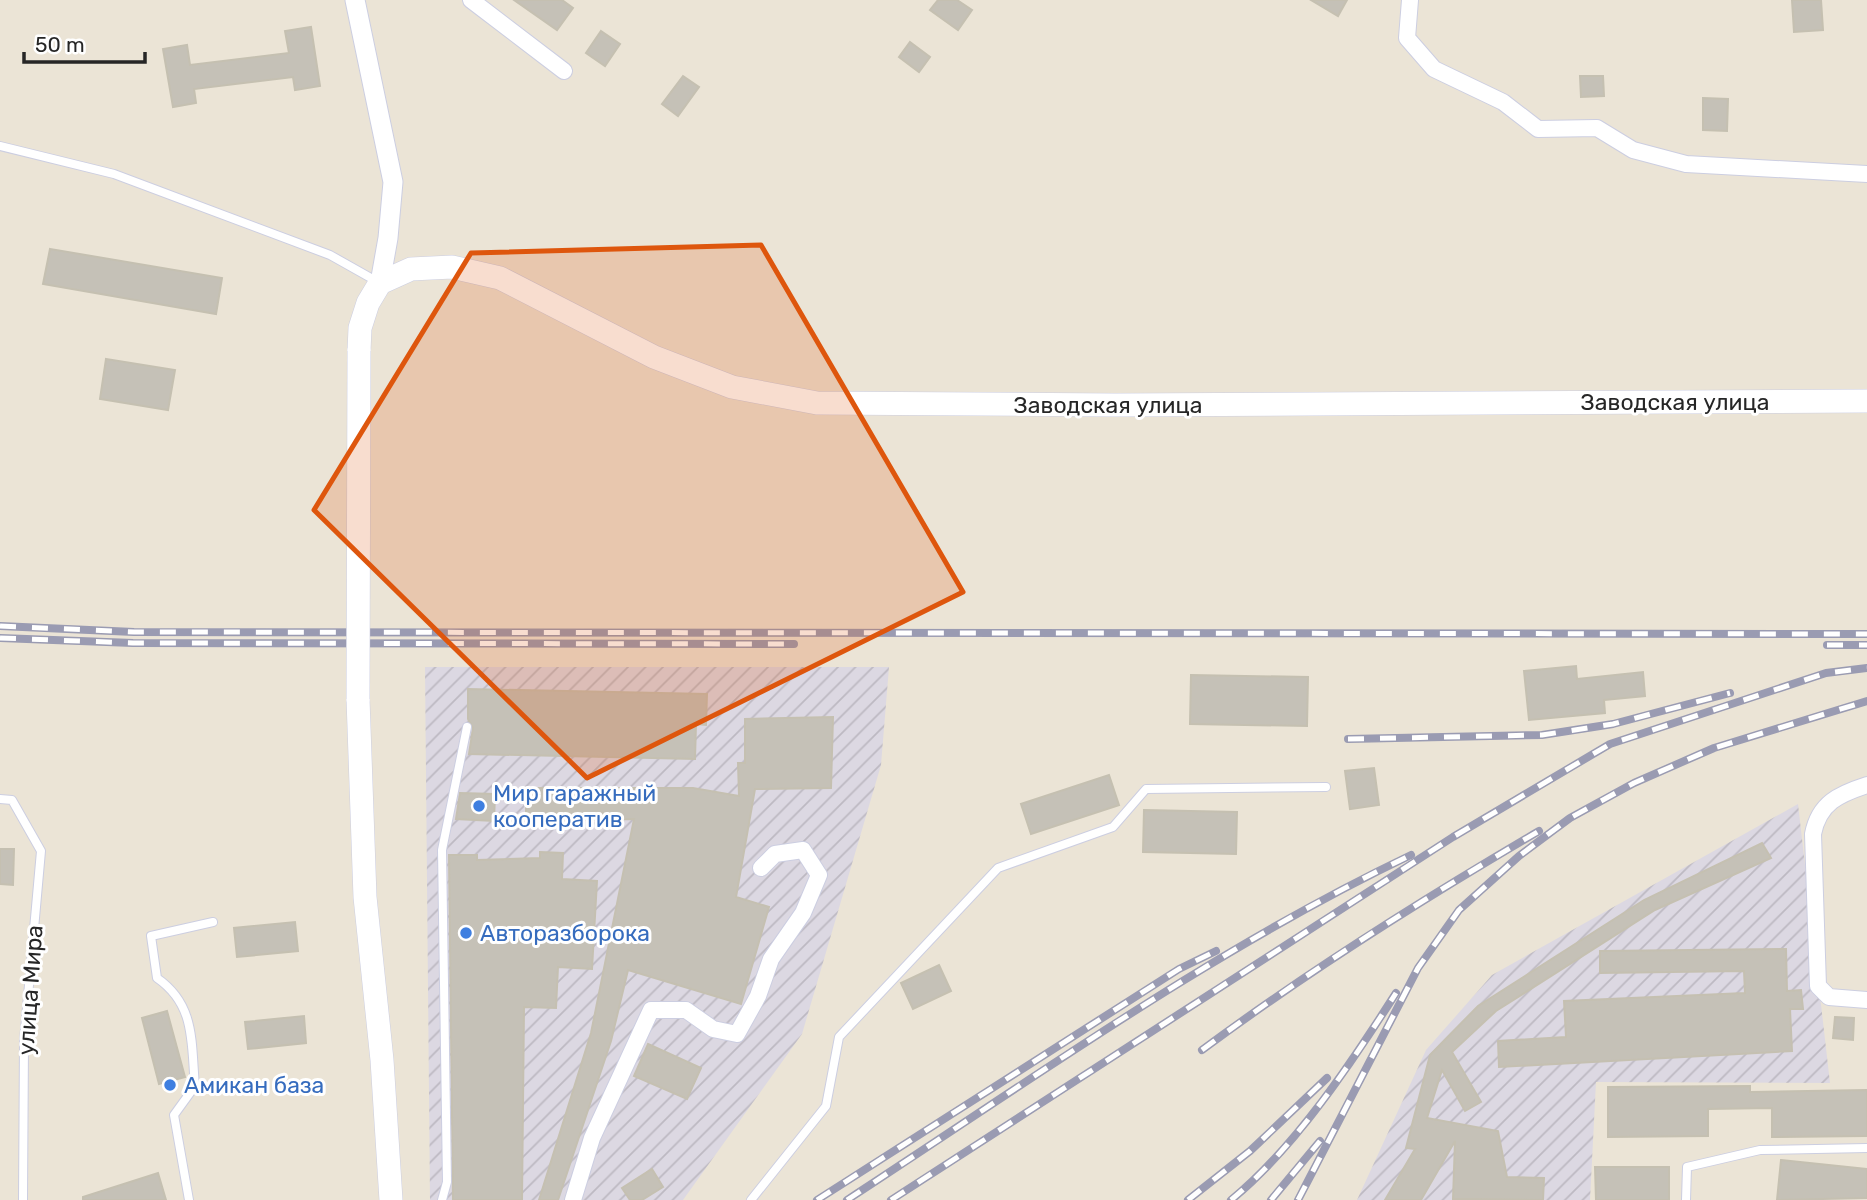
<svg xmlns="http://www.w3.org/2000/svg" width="1867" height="1200" font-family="Rubik,sans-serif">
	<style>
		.industrial { fill: url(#industrial-furrows) }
		.building { fill: #c5c1b7; stroke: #c5c0b1; stroke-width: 2 }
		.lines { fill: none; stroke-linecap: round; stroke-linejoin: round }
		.service-casing { stroke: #cccee1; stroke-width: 10 }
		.minor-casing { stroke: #cccee1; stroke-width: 18 }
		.tertiary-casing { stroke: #cccee1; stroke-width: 21 }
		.secondary-casing { stroke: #cccee1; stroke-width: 24 }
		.service { stroke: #fff; stroke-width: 8 }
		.minor { stroke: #fff; stroke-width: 16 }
		.tertiary { stroke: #fff; stroke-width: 19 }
		.secondary { stroke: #fff; stroke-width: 23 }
		.rail-casing { stroke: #9a9bb2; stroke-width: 8 }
		.rail { stroke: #fff; stroke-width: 5; stroke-dasharray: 16; stroke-linecap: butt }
		.secondary-bridge-casing { stroke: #cccee1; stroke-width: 24; stroke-linecap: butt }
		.secondary-bridge { stroke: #fff; stroke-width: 23 }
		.marked { fill: #de560d; fill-opacity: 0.2; stroke: #de560d; stroke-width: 5; stroke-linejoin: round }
		.shop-dot { fill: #3f7fe0; stroke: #fff; stroke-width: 2.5 }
		.labels { text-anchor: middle; stroke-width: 6; stroke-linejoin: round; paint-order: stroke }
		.street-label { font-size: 23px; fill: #262626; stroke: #fff }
		.shop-label { font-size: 23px; fill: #366cbe; stroke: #fff; text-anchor: start }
	</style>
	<defs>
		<pattern id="industrial-furrows" width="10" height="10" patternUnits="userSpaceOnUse" patternTransform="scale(1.75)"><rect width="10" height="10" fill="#dcd8e2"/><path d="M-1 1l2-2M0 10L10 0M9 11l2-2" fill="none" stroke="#bdb9c2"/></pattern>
	</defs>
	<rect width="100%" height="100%" fill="#ebe4d6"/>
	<g class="industrial">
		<path d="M 425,667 L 889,667 L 881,765 L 802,1034 L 683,1200 L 430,1200 Z"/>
		<path d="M 1798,804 L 1830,1083 L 1596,1082 L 1590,1200 L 1357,1200 L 1426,1050 L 1492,975 Z"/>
	</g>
	<g class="building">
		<path d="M 514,0 L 562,0 L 573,8 L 557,30 Z"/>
		<path d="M 938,0 L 957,0 L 972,10 L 958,30 L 930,10 Z"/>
		<path d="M 1311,0 L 1347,0 L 1338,16 Z"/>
		<path d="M 1792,0 L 1821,0 L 1823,30 L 1794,32 Z"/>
		<path d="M 311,27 L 320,86 L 295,90 L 293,77 L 194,89 L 196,103 L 173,107 L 163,49 L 187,45 L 190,65 L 289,53 L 285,31 Z"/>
		<path d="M 601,31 L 620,44 L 605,66 L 586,53 Z"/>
		<path d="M 910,42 L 930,57 L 919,72 L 899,57 Z"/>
		<path d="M 683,76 L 699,87 L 678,116 L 662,104 Z"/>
		<path d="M 1580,76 L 1603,76 L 1604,96 L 1581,97 Z"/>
		<path d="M 1703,98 L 1728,99 L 1727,131 L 1703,130 Z"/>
		<path d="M 50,249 L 222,278 L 216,314 L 43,284 Z"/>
		<path d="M 106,359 L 175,370 L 168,410 L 100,399 Z"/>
		<path d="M 1576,666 L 1577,679 L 1643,672 L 1645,696 L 1604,700 L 1605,713 L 1529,720 L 1524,671 Z"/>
		<path d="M 1191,675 L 1308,677 L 1307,726 L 1190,724 Z"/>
		<path d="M 468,689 L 707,694 L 706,725 L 696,724 L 695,759 L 469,754 L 473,728 L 468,719 Z"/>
		<path d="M 833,717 L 831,788 L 755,789 L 736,897 L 769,907 L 741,1004 L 628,970 L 611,1041 L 558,1200 L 539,1200 L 591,1033 L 634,819 L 526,821 L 526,788 L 693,788 L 739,796 L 738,763 L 745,763 L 745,719 Z"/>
		<path d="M 1374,768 L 1379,805 L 1350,809 L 1345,771 Z"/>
		<path d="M 1109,775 L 1119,805 L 1031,834 L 1021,804 Z"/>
		<path d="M 460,793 L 495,794 L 494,821 L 456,819 Z"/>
		<path d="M 1144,810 L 1237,812 L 1236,854 L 1143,852 Z"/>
		<path d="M 1762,843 L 1771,858 L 1655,910 L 1496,1011 L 1452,1052 L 1481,1102 L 1465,1111 L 1442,1070 L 1427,1118 L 1498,1131 L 1507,1177 L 1544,1178 L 1543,1200 L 1453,1199 L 1455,1141 L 1421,1200 L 1385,1200 L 1415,1149 L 1406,1148 L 1430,1055 L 1478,1006 L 1644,900 Z"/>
		<path d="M 0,849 L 14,849 L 13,885 L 0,884 Z"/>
		<path d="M 540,852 L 563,853 L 562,879 L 597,881 L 592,969 L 558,967 L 556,1008 L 524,1007 L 522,1200 L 453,1200 L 449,855 L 477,855 L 477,860 L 540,858 Z"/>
		<path d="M 295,922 L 298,951 L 237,957 L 234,928 Z"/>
		<path d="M 1786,949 L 1787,991 L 1801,990 L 1803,1009 L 1790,1009 L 1792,1051 L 1499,1067 L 1498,1041 L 1566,1037 L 1564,1001 L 1745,993 L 1744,971 L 1600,973 L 1600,951 Z"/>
		<path d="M 939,965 L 951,991 L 913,1009 L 901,983 Z"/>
		<path d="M 167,1011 L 185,1077 L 159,1084 L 142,1018 Z"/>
		<path d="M 304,1016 L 306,1043 L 248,1049 L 245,1022 Z"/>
		<path d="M 1835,1017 L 1854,1018 L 1853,1040 L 1833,1038 Z"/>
		<path d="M 648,1044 L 701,1068 L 687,1099 L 634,1076 Z"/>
		<path d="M 1750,1086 L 1750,1092 L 1867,1090 L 1867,1136 L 1772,1137 L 1772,1108 L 1708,1109 L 1708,1136 L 1608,1137 L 1608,1087 Z"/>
		<path d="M 1781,1160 L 1867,1169 L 1867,1198 L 1777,1200 Z"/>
		<path d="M 1595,1167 L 1669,1167 L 1669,1200 L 1596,1200 Z"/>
		<path d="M 652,1169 L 663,1187 L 642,1200 L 630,1200 L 622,1188 Z"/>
		<path d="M 158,1173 L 166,1200 L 83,1200 L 83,1197 Z"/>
	</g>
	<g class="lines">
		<g class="service-casing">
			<g id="service">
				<path d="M 0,146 L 114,174 L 330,255 L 378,282"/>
				<path d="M 0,799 L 12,800 L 41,851 L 24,1041 L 23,1200"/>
				<path d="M 189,1200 L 174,1115 L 195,1086 C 191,1043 196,1005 157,978 L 151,936 L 213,922"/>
				<path d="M 442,1200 L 447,1182 L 442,850 L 467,727"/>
				<path d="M 751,1200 L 826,1106 L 839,1037 L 998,868 L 1113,827 L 1146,789 L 1326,787"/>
				<path d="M 1686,1200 L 1687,1167 L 1760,1150 L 1867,1148"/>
			</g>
		</g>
		<g class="minor-casing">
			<g id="minor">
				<path d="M 471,0 L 564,71"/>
				<path d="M 1410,0 L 1407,38 L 1434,69 L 1503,102 L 1538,129 L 1597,128 L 1633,150 L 1686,164 L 1867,174"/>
				<path d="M 1867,785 C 1839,794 1819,803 1813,834 L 1818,986 L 1829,997 L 1867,1000"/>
				<path d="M 573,1200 L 592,1138 L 651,1010 L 686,1010 L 713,1029 L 737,1034 L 758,996 L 771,959 L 803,913 L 819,875 L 803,850 L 775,854 L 761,868"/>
			</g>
		</g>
		<g class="tertiary-casing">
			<path id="tertiary" d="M 355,0 L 393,182 L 388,238 L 380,283"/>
		</g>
		<g class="secondary-casing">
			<g id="secondary">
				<path d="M 359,351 L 360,328 L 368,303 L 380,283 L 411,269 L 452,267 L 500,278 L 654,357 L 732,387 L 817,403 L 1115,405 L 1867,401"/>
				<path d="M 358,699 L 365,897 L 382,1060 L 391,1200"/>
			</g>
		</g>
		<use href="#service" class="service"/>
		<use href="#minor" class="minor"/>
		<use href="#tertiary" class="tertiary"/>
		<use href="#secondary" class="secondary"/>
		<g class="rail-casing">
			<g id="rail">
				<path d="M 0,626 L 134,632 L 1867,634"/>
				<path d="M 0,638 L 133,643 L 794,644"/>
				<path d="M 1827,645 L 1867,645"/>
				<path d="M 1348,739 L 1542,735 L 1613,724 L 1730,693"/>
				<path d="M 1202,1050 C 1310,970 1423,899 1539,831"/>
				<path d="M 817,1200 L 1179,969 L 1216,951"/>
				<path d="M 847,1200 C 1031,1080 1212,950 1411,855"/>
				<path d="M 891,1200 L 1453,837 L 1610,744 L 1826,673 L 1867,668"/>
				<path d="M 1188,1200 L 1250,1151 L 1327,1078"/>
				<path d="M 1231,1200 C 1295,1148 1352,1062 1396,993"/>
				<path d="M 1271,1200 L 1320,1141"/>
				<path d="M 1298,1200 L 1418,968 L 1459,910 L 1519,856 L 1570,818 L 1634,783 L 1714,748 L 1867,701"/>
			</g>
		</g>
		<use href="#rail" class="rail"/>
		<g class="secondary-bridge-casing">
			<path id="secondary-bridge" d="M 358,699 L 359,351"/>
		</g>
		<use href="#secondary-bridge" class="secondary-bridge"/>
	</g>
	<path class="marked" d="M 761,245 L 963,592 L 587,778 L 314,510 L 471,253 Z"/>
	<g class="shop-dot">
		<circle cx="479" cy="806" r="7"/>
		<circle cx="466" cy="933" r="7"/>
		<circle cx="170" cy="1085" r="7"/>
	</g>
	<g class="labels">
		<g class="street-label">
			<text x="1675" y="410">Заводская улица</text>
			<text x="1108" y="413">Заводская улица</text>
			<text transform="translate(30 990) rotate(-86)" y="8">улица Мира</text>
		</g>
		<g class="shop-label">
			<text x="493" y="801">Мир гаражный<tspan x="493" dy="26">кооператив</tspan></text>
			<text x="480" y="941">Авторазборока</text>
			<text x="184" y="1093">Амикан база</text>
		</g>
	</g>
	<path d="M24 52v10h121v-10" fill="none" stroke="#262626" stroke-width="3.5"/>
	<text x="35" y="52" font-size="21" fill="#262626" stroke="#ffffff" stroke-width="5" paint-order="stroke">50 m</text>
</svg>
